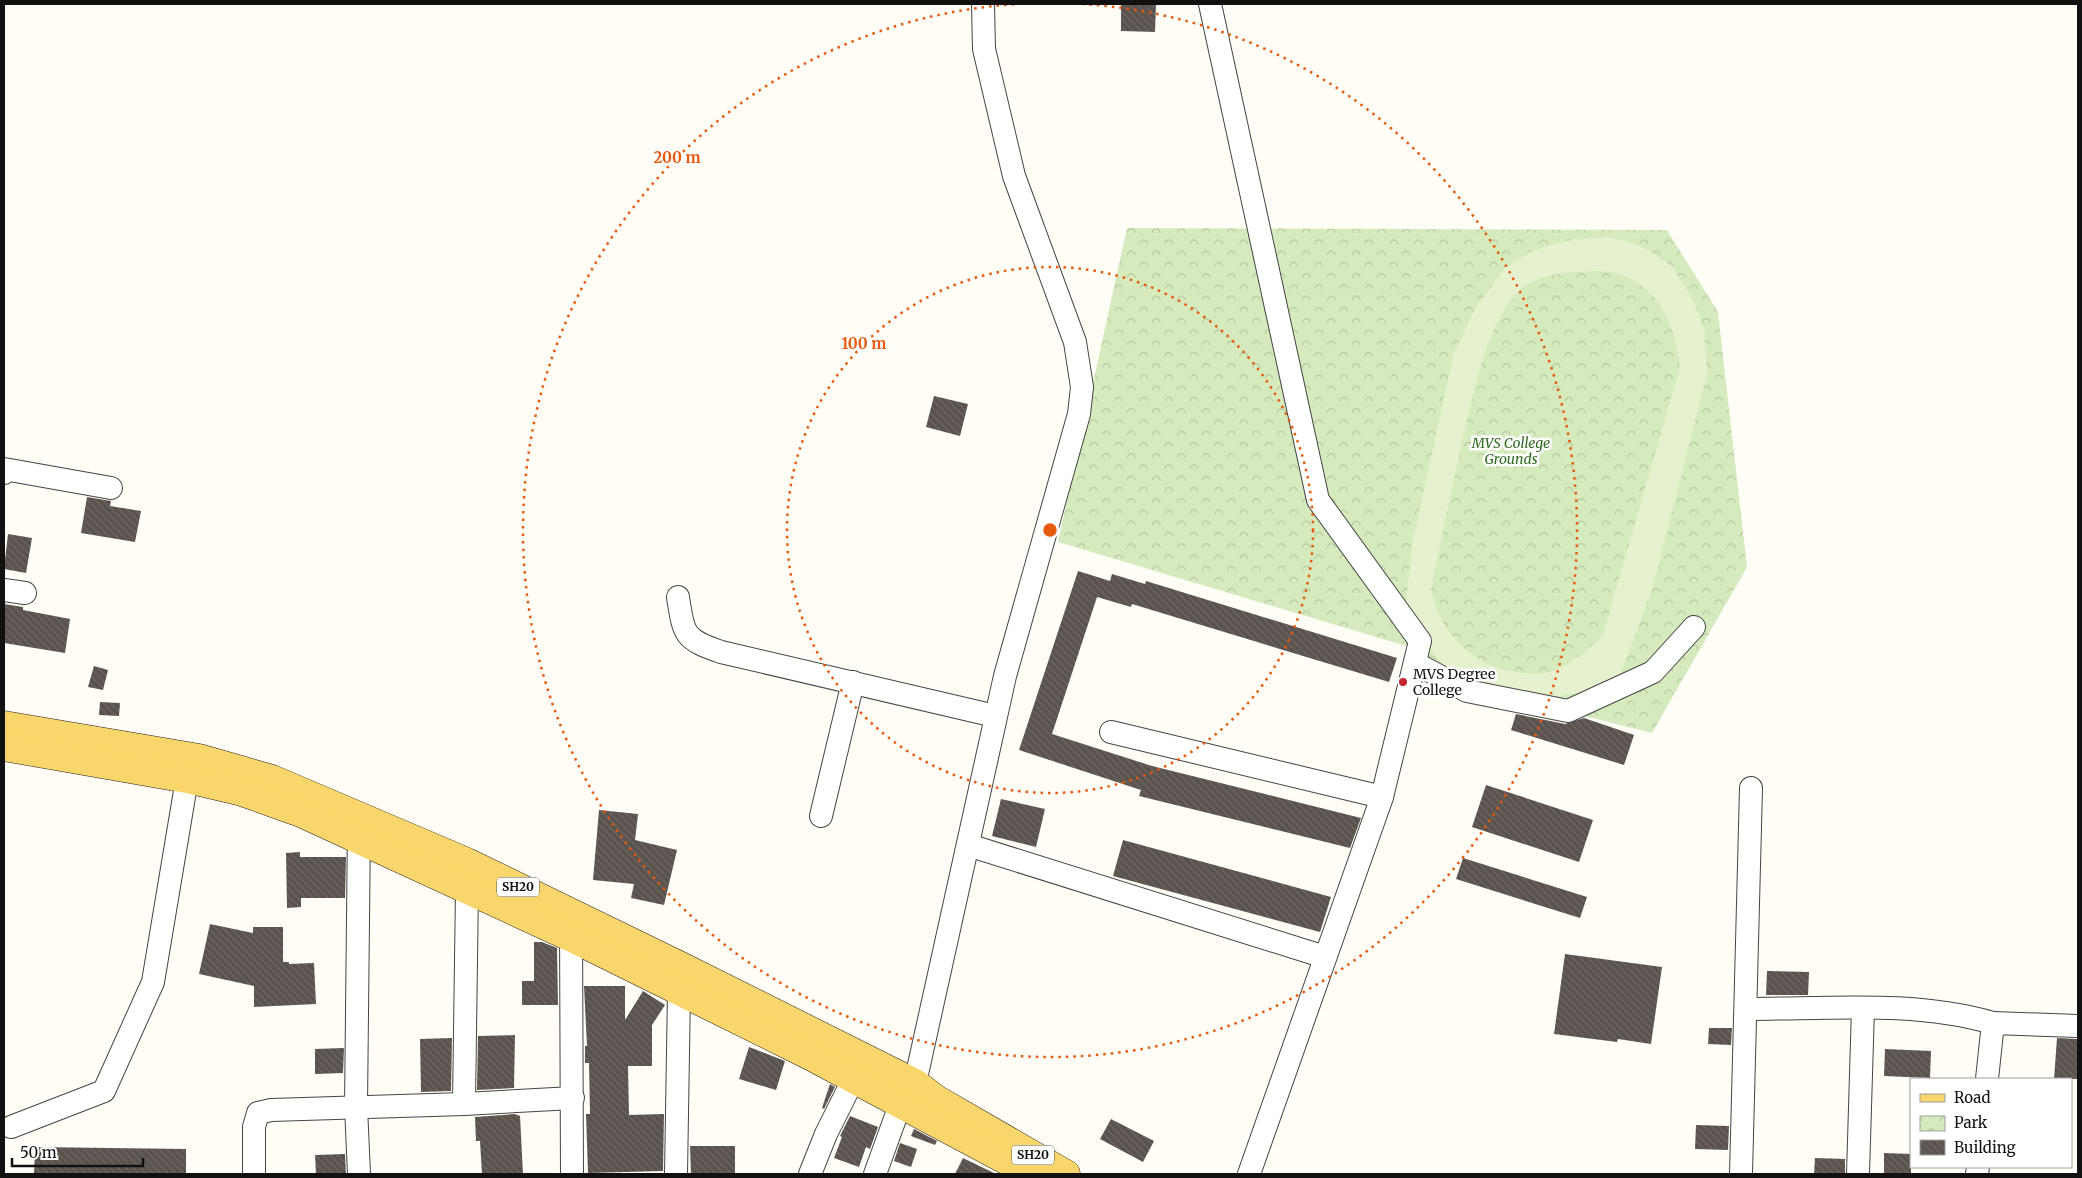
<svg xmlns="http://www.w3.org/2000/svg" width="2082" height="1178" font-family="Merriweather,serif">
	<style>
		.park { fill: url(#park-crowns) }
		.pitch { fill: #e6f2cf; fill-rule: evenodd }
		.building { fill: url(#building-back-hatch) }
		.lines { fill: none; stroke-linecap: round; stroke-linejoin: round }
		.minor-casing { stroke: #444; stroke-width: 24 }
		.major-casing { stroke: #222; stroke-width: 29 }
		.minor { stroke: #fff; stroke-width: 22 }
		.major { stroke: #f9d66b; stroke-width: 28 }
		.ring { fill: none; stroke: #e8590c; stroke-width: 2.5; stroke-dasharray: 2.5 5 }
		.poi-dot { fill: #c4262e; stroke: #fff; stroke-width: 2 }
		.labels { text-anchor: middle; stroke-width: 5; stroke-linejoin: round; paint-order: stroke }
		.shield { fill: #fff; stroke: #585858; stroke-width: 1 }
		.shield-label { font-size: 12px; font-weight: bold; fill: #111 }
		.park-label { font-size: 14px; font-style: italic; fill: #2f6b1f; stroke: #fff }
		.poi-label { font-size: 14px; fill: #111; stroke: #fff; text-anchor: start }
		.centre { fill: #e8590c; stroke: #fff; stroke-width: 2.5 }
		.ring-label { font-size: 15px; text-anchor: middle; font-weight: bold; fill: #e8590c; stroke: #fff; stroke-width: 5; stroke-linejoin: round; paint-order: stroke }
	</style>
	<defs>
		<pattern id="park-crowns" width="20" height="18" patternUnits="userSpaceOnUse" patternTransform="scale(1.25)"><rect width="20" height="18" fill="#d5ebbd"/><path d="M2 6a3 3 0 1 1 6 0M12 15a3 3 0 1 1 6 0" fill="none" stroke="#b6c8a1"/></pattern>
		<pattern id="building-back-hatch" width="6" height="6" patternUnits="userSpaceOnUse" patternTransform="scale(1.25)"><rect width="6" height="6" fill="#5a524d"/><path d="M-1 5l2 2M0 0l6 6M5-1l2 2" fill="none" stroke="#6d6662"/></pattern>
	</defs>
	<rect width="100%" height="100%" fill="#fffdf5"/>
	<path class="park" d="M 1127,228 L 1667,230 L 1718,312 L 1747,567 L 1652,733 L 1516,699 L 1446,669 L 1406,646 L 1058,542 Z"/>
	<path class="pitch" d="M 1607,237 L 1627,241 L 1648,250 L 1672,266 L 1694,302 L 1704,329 L 1707,374 L 1653,587 L 1621,673 L 1599,687 L 1579,693 L 1544,698 L 1491,693 L 1446,669 L 1416,631 L 1406,600 L 1413,540 L 1454,353 L 1475,309 L 1504,269 L 1530,252 L 1564,241 ZM 1595,271 C 1603,272 1612,271 1619,274 C 1661,289 1675,326 1680,367 L 1603,635 C 1588,651 1571,665 1550,672 C 1543,674 1534,674 1527,673 C 1479,672 1440,636 1431,590 C 1440,545 1449,501 1459,456 C 1470,410 1485,319 1522,288 C 1540,273 1573,272 1595,271 Z"/>
	<g class="building">
		<path d="M 1121,4 L 1156,4 L 1155,32 L 1121,31 Z"/>
		<path d="M 934,396 L 968,404 L 960,436 L 926,427 Z"/>
		<path d="M 87,497 L 111,501 L 110,506 L 141,511 L 135,542 L 81,533 Z"/>
		<path d="M 8,534 L 32,538 L 26,573 L 4,569 Z"/>
		<path d="M 1078,571 L 1110,581 L 1112,574 L 1145,584 L 1146,581 L 1397,658 L 1389,682 L 1132,604 L 1131,607 L 1097,597 L 1052,734 L 1152,766 L 1361,818 L 1350,848 L 1139,796 L 1141,790 L 1019,750 Z"/>
		<path d="M 4,604 L 23,607 L 23,610 L 70,619 L 65,653 L 4,643 Z"/>
		<path d="M 94,666 L 108,670 L 103,690 L 88,687 Z"/>
		<path d="M 100,702 L 120,703 L 119,716 L 99,715 Z"/>
		<path d="M 1516,714 L 1565,724 L 1584,718 L 1634,735 L 1624,765 L 1511,730 Z"/>
		<path d="M 1486,785 L 1593,820 L 1579,862 L 1472,827 Z"/>
		<path d="M 1001,799 L 1045,809 L 1036,847 L 992,836 Z"/>
		<path d="M 599,810 L 638,814 L 635,840 L 677,850 L 664,905 L 631,898 L 634,884 L 593,880 Z"/>
		<path d="M 1123,840 L 1331,897 L 1320,932 L 1113,876 Z"/>
		<path d="M 300,852 L 300,857 L 346,857 L 345,898 L 301,898 L 301,907 L 287,908 L 286,853 Z"/>
		<path d="M 1463,858 L 1587,897 L 1580,918 L 1456,879 Z"/>
		<path d="M 210,924 L 253,933 L 253,927 L 283,927 L 283,962 L 289,962 L 289,964 L 314,963 L 316,1004 L 254,1007 L 254,986 L 199,974 Z"/>
		<path d="M 534,942 L 542,942 L 557,948 L 558,1005 L 522,1005 L 522,981 L 534,981 Z"/>
		<path d="M 1565,954 L 1662,967 L 1651,1044 L 1618,1039 L 1617,1042 L 1554,1034 Z"/>
		<path d="M 1767,971 L 1809,972 L 1808,995 L 1766,995 Z"/>
		<path d="M 584,986 L 625,986 L 625,1020 L 643,991 L 665,1005 L 652,1025 L 652,1066 L 628,1066 L 629,1115 L 664,1114 L 663,1171 L 588,1173 L 586,1114 L 590,1114 L 589,1063 L 585,1063 L 585,1046 L 587,1046 Z"/>
		<path d="M 1709,1028 L 1732,1028 L 1731,1045 L 1708,1044 Z"/>
		<path d="M 515,1035 L 514,1088 L 477,1090 L 478,1036 Z"/>
		<path d="M 452,1038 L 451,1091 L 421,1092 L 420,1039 Z"/>
		<path d="M 2057,1038 L 2077,1039 L 2078,1079 L 2054,1079 Z"/>
		<path d="M 749,1047 L 785,1061 L 776,1090 L 739,1079 Z"/>
		<path d="M 344,1048 L 343,1073 L 315,1074 L 315,1049 Z"/>
		<path d="M 1885,1049 L 1931,1051 L 1930,1078 L 1884,1076 Z"/>
		<path d="M 830,1084 L 835,1087 L 824,1109 L 822,1108 Z"/>
		<path d="M 515,1114 L 520,1116 L 523,1174 L 482,1174 L 480,1141 L 476,1141 L 475,1117 Z"/>
		<path d="M 850,1116 L 878,1127 L 870,1149 L 866,1147 L 859,1167 L 834,1158 L 842,1137 L 840,1136 Z"/>
		<path d="M 1111,1119 L 1154,1141 L 1143,1162 L 1100,1139 Z"/>
		<path d="M 1696,1125 L 1729,1126 L 1728,1150 L 1695,1149 Z"/>
		<path d="M 914,1129 L 937,1141 L 935,1145 L 911,1136 Z"/>
		<path d="M 900,1143 L 917,1149 L 911,1167 L 894,1161 Z"/>
		<path d="M 690,1146 L 735,1146 L 735,1174 L 691,1174 Z"/>
		<path d="M 35,1147 L 186,1149 L 186,1174 L 34,1174 Z"/>
		<path d="M 1884,1153 L 1911,1154 L 1911,1174 L 1884,1174 Z"/>
		<path d="M 345,1154 L 346,1174 L 316,1174 L 315,1155 Z"/>
		<path d="M 963,1158 L 996,1174 L 955,1174 Z"/>
		<path d="M 1815,1158 L 1845,1159 L 1845,1174 L 1814,1174 Z"/>
	</g>
	<g class="lines">
		<g class="minor-casing">
			<g id="minor">
				<path d="M 1210,4 L 1318,500 L 1420,641 L 1382,797 L 1249,1174"/>
				<path d="M 4,473 L 4,469 L 111,488"/>
				<path d="M 4,590 L 25,593"/>
				<path d="M 678,597 C 684,636 684,639 721,652 L 995,716"/>
				<path d="M 1415,663 L 1467,691 L 1568,711 L 1653,672 L 1694,627"/>
				<path d="M 1111,732 L 1382,797"/>
				<path d="M 821,816 L 853,682"/>
				<path d="M 968,845 L 1325,957"/>
				<path d="M 571,923 L 572,1174"/>
				<path d="M 1746,1009 C 1828,1009 1913,1000 1993,1023"/>
				<path d="M 1987,1079 L 1993,1023 L 2078,1026"/>
				<path d="M 464,1104 L 467,889"/>
				<path d="M 11,1127 L 104,1091 L 153,982 L 187,779 L 195,765"/>
				<path d="M 254,1174 L 254,1127 L 258,1113 L 271,1110 L 464,1104 L 573,1098"/>
				<path d="M 359,1174 L 356,1107 L 359,826"/>
				<path d="M 676,1174 L 679,991"/>
				<path d="M 810,1174 L 826,1134 L 853,1080"/>
				<path d="M 875,1174 L 900,1105 L 915,1083 L 1005,676 L 1079,414 L 1082,387 L 1075,342 L 1014,176 L 984,49 L 983,4"/>
				<path d="M 1741,1174 L 1751,788"/>
				<path d="M 1858,1174 L 1863,1008"/>
				<path d="M 1977,1174 L 1978,1167"/>
			</g>
		</g>
		<g class="major-casing">
			<g id="major">
				<path d="M 4,725 L 199,758 L 272,779 L 467,862 L 679,965 L 915,1083 L 936,1099 L 1066,1174"/>
				<path d="M 4,747 L 187,779 L 242,792 L 301,813 L 572,938 L 679,991 L 810,1056 L 1028,1172"/>
			</g>
		</g>
		<use href="#minor" class="minor"/>
		<use href="#major" class="major"/>
	</g>
	<g class="ring">
		<circle cx="1050" cy="530" r="263"/>
		<path d="M1082 4A527 527 0 1 1 1018 4"/>
	</g>
	<circle class="poi-dot" cx="1403" cy="682" r="5"/>
	<g class="labels">
		<g class="shield">
			<rect x="497" y="877.5" width="42" height="19" rx="4"/>
			<rect x="1012" y="1145.5" width="42" height="19" rx="4"/>
		</g>
		<g class="shield-label">
			<text x="518" y="891">SH20</text>
			<text x="1033" y="1159">SH20</text>
		</g>
		<g class="park-label">
			<text x="1511" y="448">MVS College<tspan x="1511" dy="16">Grounds</tspan></text>
		</g>
		<g class="poi-label">
			<text x="1413" y="679">MVS Degree<tspan x="1413" dy="16">College</tspan></text>
		</g>
	</g>
	<circle cx="1050" cy="530" r="8" class="centre"/>
	<g class="ring-label">
		<text x="677" y="163">200 m</text>
		<text x="864" y="349">100 m</text>
	</g>
	<rect width="2082" height="1178" fill="none" stroke="#111111" stroke-width="10"/>
	<rect x="1910" y="1078" width="162" height="90" fill="#ffffff" stroke="#a0a0a0"/>
	<rect x="1920" y="1094" width="25" height="8" fill="#f9d66b" stroke="#a0a0a0"/>
	<text x="1954" y="1103" font-size="15" fill="#111111">Road</text>
	<rect x="1920" y="1116" width="25" height="15" fill="url(#park-crowns)" stroke="#a0a0a0"/>
	<text x="1954" y="1128" font-size="15" fill="#111111">Park</text>
	<rect x="1920" y="1140" width="25" height="15" fill="url(#building-back-hatch)" stroke="#a0a0a0"/>
	<text x="1954" y="1153" font-size="15" fill="#111111">Building</text>
	<path d="M12 1158v8h131v-8" fill="none" stroke="#111111" stroke-width="2.5"/>
	<text x="20" y="1158" font-size="15" fill="#111111" stroke="#ffffff" stroke-width="4" paint-order="stroke">50 m</text>
</svg>
